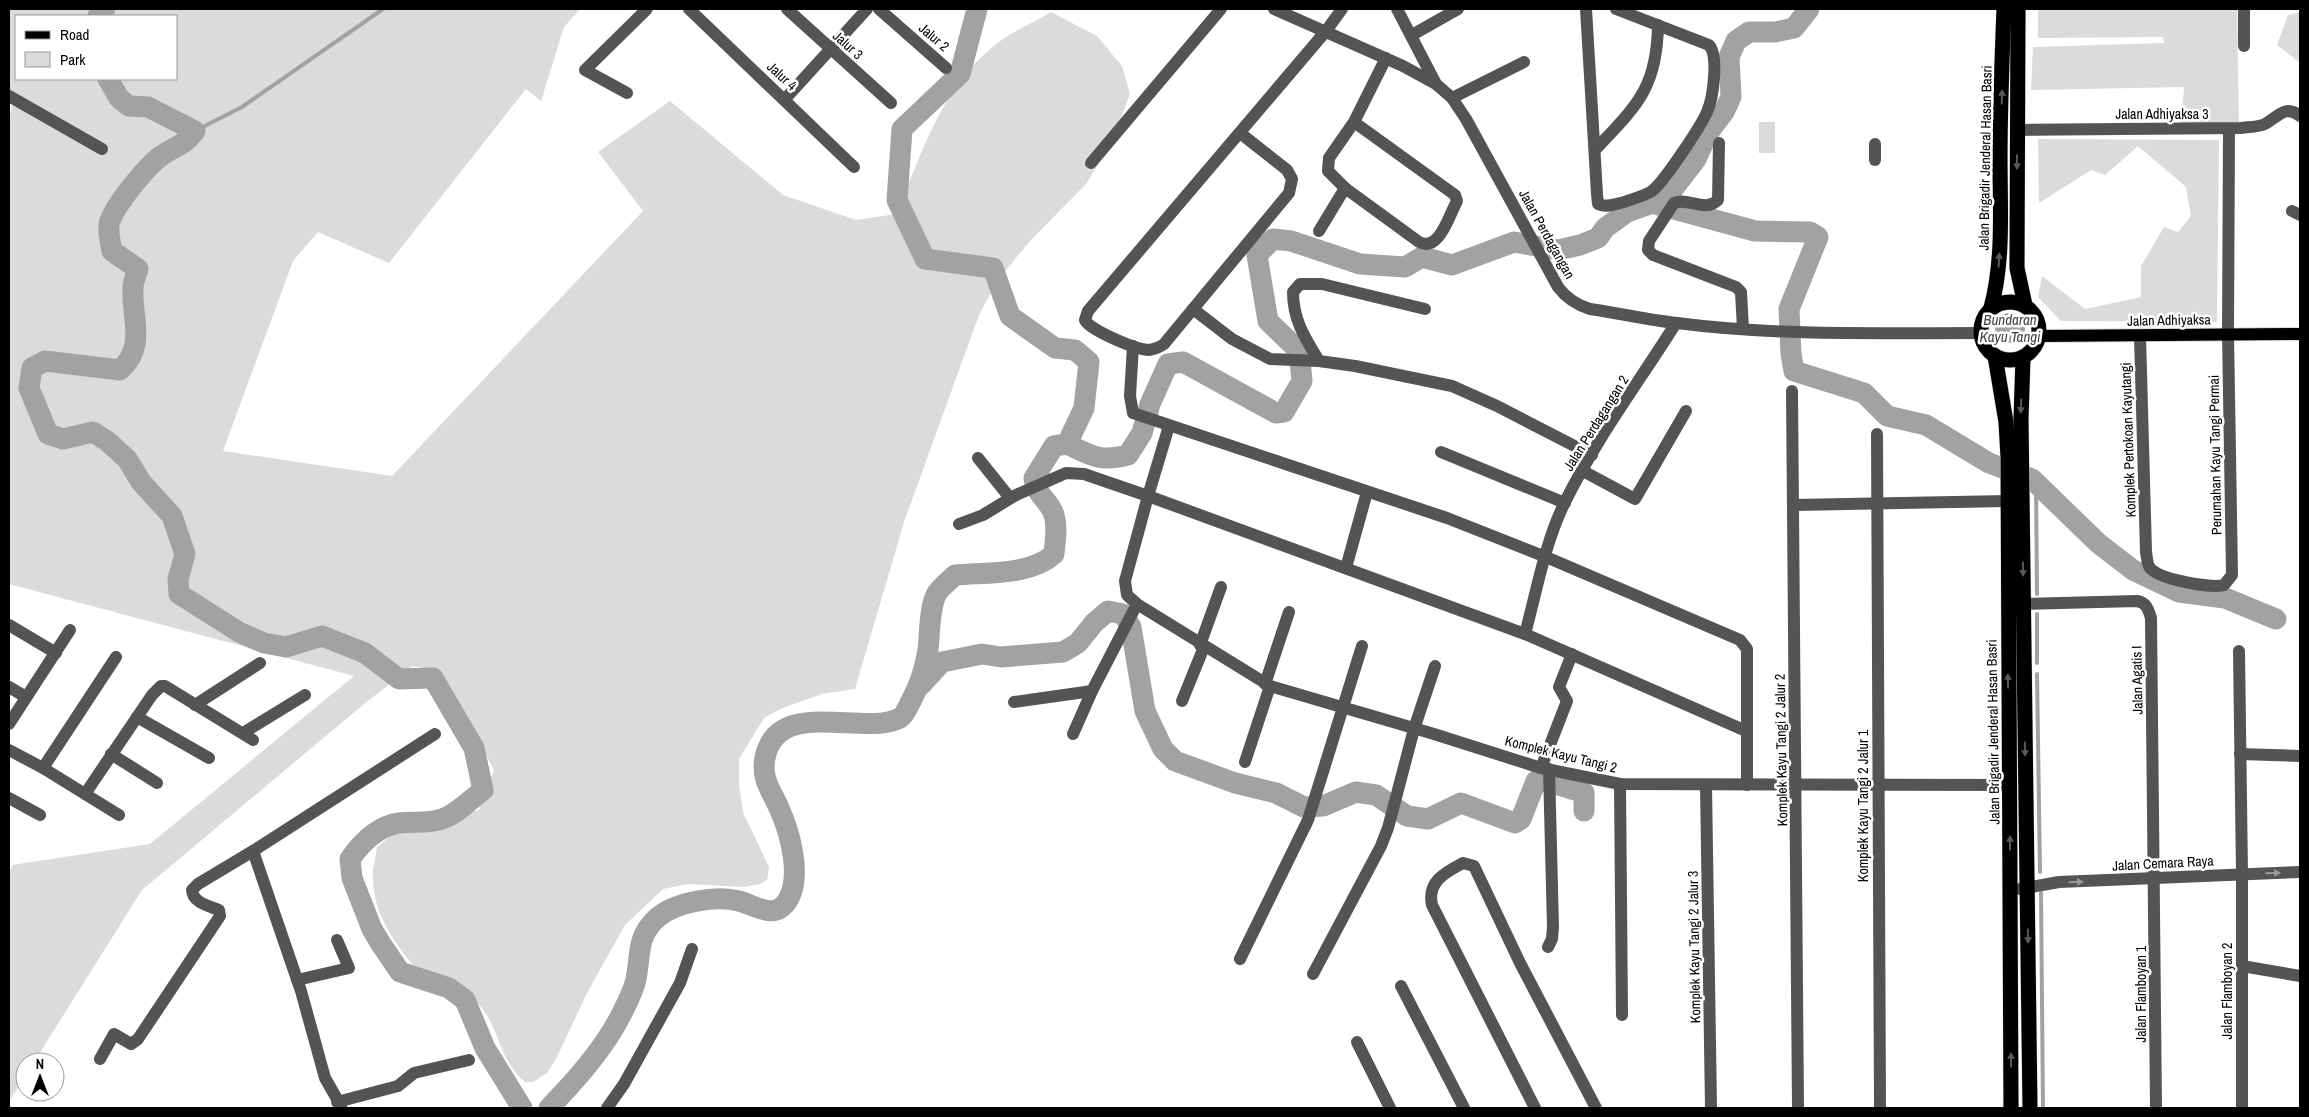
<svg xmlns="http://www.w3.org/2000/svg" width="2309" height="1117" font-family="'Archivo Narrow',sans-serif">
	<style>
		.green { fill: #dbdbdb; fill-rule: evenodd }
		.water { fill: #a2a2a2 }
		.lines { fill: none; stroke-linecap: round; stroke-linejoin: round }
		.stream { stroke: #a2a2a2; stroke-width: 4 }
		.river { stroke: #a2a2a2; stroke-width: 21 }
		.major-casing { stroke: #dbdbdb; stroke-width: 14 }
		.highway-casing { stroke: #dbdbdb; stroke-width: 16 }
		.minor { stroke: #545454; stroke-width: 12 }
		.major { stroke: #000; stroke-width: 12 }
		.highway { stroke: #000; stroke-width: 15 }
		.oneway { fill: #595959 }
		.oneway2 { fill: #989898 }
		.labels { text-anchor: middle; stroke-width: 5; stroke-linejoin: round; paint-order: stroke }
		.street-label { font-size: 14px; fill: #000; stroke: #fff }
		.water-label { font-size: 15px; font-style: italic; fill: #434343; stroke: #fff }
	</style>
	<rect width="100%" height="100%" fill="#fff"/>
	<g class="green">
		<path d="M 9,9 L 580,9 L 564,27 L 541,101 L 526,89 L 389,263 L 318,232 L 293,261 L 223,451 L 392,476 L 643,211 L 598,152 L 670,101 L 783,195 L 856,220 L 897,214 C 921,153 942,88 995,45 C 1011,32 1033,23 1051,12 L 1097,36 L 1122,66 L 1130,94 L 1112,142 L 1086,184 L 1030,241 L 997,281 L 979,315 L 904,522 L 855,689 L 822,694 L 780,709 L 764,718 L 739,759 L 739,785 L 743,812 L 769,867 L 767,880 L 760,884 L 744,887 L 688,884 L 663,889 L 625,925 L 587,993 L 556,1059 L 547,1073 L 533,1082 L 525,1082 C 508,1067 504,1054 496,1034 C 481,996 455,977 416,969 C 395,943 373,914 373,878 C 372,868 376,857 377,847 L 396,832 L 479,810 L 494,770 L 441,672 L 413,666 L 364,704 L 142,890 L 34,1062 L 25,1062 L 25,1076 L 9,1102 L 9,875 L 12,865 L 150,844 L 354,676 L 9,584 L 9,118 L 14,100 L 9,95 ZM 16,16 L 176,16 L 176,79 L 16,79 Z"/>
		<path d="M 2038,9 L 2237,9 L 2239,124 L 2181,125 L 2184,87 L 2031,90 L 2033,47 L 2164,43 L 2163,37 L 2038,38 Z"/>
		<path d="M 2300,12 L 2300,63 L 2277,45 L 2288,15 Z"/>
		<rect x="1759" y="122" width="16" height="31"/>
		<path d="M 2038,139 L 2219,140 L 2217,322 L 2061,321 L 2038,297 L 2042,276 L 2085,309 L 2141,297 L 2141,266 L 2164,227 L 2178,232 L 2191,216 L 2186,187 L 2138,146 L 2105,175 L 2091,170 L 2039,203 Z"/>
	</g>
	<circle class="water" cx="2010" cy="328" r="15"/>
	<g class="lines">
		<g class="stream">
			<path d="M 195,131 L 242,107 L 383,9"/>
			<path d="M 2036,482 L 2037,594"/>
			<path d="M 2037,663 L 2037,614"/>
			<path d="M 2037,674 L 2040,872"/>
			<path d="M 2041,893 L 2043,1108"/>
		</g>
		<g class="river">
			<path d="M 977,9 L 960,74 L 902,129 L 897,200 L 925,259 L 993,268 L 1010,316 L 1055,348 L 1075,350 L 1089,362 L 1084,408 L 1067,444"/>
			<path d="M 98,16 L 105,9"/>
			<path d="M 108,79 L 119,98 L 129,106 L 148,107 L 195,131 C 182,148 176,145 161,156 C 147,166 113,207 109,224 C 108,233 110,242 112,251 L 138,269 C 136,275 133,282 133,288 C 131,317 147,346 120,370 L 45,361 L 32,368 L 29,388 L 48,434 L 63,439 L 93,432 L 107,441 L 127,459 L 141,482 L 172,516 L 185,554 L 178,579 L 179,594 L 239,632 L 264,643 L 286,647 L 322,636 L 365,653 L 399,679 L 433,678 L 474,748 L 483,790 C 470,800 457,814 442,819 C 428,824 413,821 399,823 C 378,826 362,842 350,859 L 352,878 L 372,929 L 381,944 L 400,972 L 449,988 L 465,1000 L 485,1048 L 522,1108"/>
			<path d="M 1652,203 L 1755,231 L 1810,232 L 1818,237 L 1789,309 L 1791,354 L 1794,371 L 1864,393 L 1887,416 L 1926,425 L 1989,463 L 2032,479 L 2098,543 L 2133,570 L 2179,592 L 2225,598 L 2276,619"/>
			<path d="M 1067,444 C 1092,456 1099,462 1128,455 L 1142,433 L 1150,404 L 1168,364 L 1183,362 L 1276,413 L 1284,412 L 1302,381 L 1299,351 L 1268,321 L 1257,255 L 1273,239 L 1291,241 L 1360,264 L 1405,267 L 1422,257 L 1452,265 L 1514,242 L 1558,250 L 1580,245 L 1598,238 L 1605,228 L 1627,212 L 1666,198 L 1696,159 L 1708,133 L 1724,112 L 1731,97 L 1729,57 L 1736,41 L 1749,32 L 1775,32 L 1794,28 L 1809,9"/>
			<path d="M 921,685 L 942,662 L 982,654 L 1001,657 L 1063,652 L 1078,643 L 1094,623 L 1108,611 L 1123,614 L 1131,627 L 1145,711 L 1163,749 L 1175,761 L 1235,783 L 1276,793 L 1304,807 L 1323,806 L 1356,792 L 1376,795 L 1407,816 L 1428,819 L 1461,803 L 1515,823 L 1521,819 L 1536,781 L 1540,779 L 1584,793 L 1584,811"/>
			<path d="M 549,1108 C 575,1081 605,1048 622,1013 C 627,1003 634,990 636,979 C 641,955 636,937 657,918 C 675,902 716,895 739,901 C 754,905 773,919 785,904 C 804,881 790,832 779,808 C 771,790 761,779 765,758 C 777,696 865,737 900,718 C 905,715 908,707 911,701 C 920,685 925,668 928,650 C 930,634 929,607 937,593 C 941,587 949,581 955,575 C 986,572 1030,576 1054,554 C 1055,541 1058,527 1054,515 C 1049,499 1037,498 1034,478 L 1054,446 L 1067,444"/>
		</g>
		<g class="major-casing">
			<path id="major" d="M 2039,336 L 2300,334"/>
		</g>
		<g class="highway-casing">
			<g id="highway">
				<path d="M 2018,9 L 2017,268 L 2025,305"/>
				<circle cx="2010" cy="331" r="29"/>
				<path d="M 1991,308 C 2004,259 2000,208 2000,159 C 2000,109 2002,58 2004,9"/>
				<path d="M 1995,356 L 2006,422 L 2008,457 L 2011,1108"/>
				<path d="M 2023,357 L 2021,419 L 2030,1108"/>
			</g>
		</g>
		<g class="minor">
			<path d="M 689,9 L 854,167"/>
			<path d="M 787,9 L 891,103"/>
			<path d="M 879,9 L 946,68"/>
			<path d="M 1274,9 L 1403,66 L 1436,84 L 1452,98 L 1466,119 L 1558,287 C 1567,299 1577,305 1590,309 C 1619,313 1648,320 1677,323 C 1777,336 1880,333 1981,333"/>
			<path d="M 1397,9 L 1436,84"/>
			<path d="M 1586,9 L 1597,194 L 1598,204 C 1605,208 1616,204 1624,202 C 1633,199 1644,196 1652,191 C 1664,182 1701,126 1707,112 C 1713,99 1719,56 1709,45 L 1616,9"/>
			<path d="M 1412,35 L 1458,9"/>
			<path d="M 2244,46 L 2244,9"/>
			<path d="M 627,93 L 585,70 L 647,9"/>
			<path d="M 9,96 L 102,149"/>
			<path d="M 1452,98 L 1524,62"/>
			<path d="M 785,99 L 867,9"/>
			<path d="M 1354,122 L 1455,195 L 1457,201 L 1455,205 C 1448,219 1438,252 1419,242 L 1345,188 L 1328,171 L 1329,158 L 1354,122 L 1386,58"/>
			<path d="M 2017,130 L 2241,128 C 2248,127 2259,127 2265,124 C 2278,117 2285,104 2300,116"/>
			<path d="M 1240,133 L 1287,170 L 1292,179 L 1289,193 L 1164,344 C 1160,347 1155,349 1149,350 C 1137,350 1089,330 1085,320 L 1088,311 L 1326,31 L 1342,9"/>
			<path d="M 1719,143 L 1718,200 C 1705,213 1689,197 1674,203 L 1649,241 L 1648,250 L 1653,255 L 1736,287 L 1741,292 L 1743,329"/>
			<path d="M 1595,150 C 1636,106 1657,89 1658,25"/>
			<path d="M 1875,160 L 1875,144"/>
			<path d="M 1091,163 L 1221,9"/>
			<path d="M 2292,211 L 2300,215"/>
			<path d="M 1319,231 L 1345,188"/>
			<path d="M 1193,309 L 1232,339 L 1270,359 L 1319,361 L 1355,366 L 1452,386 L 1497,406 L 1592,455"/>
			<path d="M 2140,336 L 2146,552 C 2147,557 2147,564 2150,568 C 2159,579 2211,589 2224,585 L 2232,575 L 2228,333 L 2229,129"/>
			<path d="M 1133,346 L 1130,396 L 1133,413 L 1447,518 L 1546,557 L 1740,640 L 1747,649 L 1747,785"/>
			<path d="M 1319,361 C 1305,338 1293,320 1293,292 L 1300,284 L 1322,284 L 1425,309"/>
			<path d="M 1792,391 L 1798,1108"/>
			<path d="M 1169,426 L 1148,496 L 1525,634 L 1746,731"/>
			<path d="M 1877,434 L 1880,1108"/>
			<path d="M 1441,452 L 1565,503"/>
			<path d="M 978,458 L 1010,498"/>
			<path d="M 1583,471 L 1635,499 L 1686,411"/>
			<path d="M 1793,505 L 2008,501"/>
			<path d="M 959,524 L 983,515 L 1016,495 L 1066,473 L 1084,474 L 1148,496 L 1125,581 L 1127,595 L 1137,604 L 1270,686 L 1434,734 L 1541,768 L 1620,784 L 2010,785"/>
			<path d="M 1346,568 L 1367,492"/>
			<path d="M 2024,604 L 2137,601 C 2147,603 2148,609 2151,618 L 2156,1108"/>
			<path d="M 9,625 L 56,653"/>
			<path d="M 1525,634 C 1537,590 1545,542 1565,502 C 1596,439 1639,382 1676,323"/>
			<path d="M 1200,645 L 1221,587"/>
			<path d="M 2239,651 L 2242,874 L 2242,1108"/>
			<path d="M 1265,684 L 1289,612"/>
			<path d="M 9,687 L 26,697"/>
			<path d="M 1182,701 L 1204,647"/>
			<path d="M 1014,702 L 1092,691 L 1137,604"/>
			<path d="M 195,705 L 260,663"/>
			<path d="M 137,717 L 209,758"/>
			<path d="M 9,724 L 70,630"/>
			<path d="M 243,733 L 305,695"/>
			<path d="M 1073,734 L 1092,691"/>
			<path d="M 9,750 L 43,768 L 119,815"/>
			<path d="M 111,754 L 157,783"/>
			<path d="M 2240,754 L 2300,756"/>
			<path d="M 1245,762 L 1270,686"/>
			<path d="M 43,768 L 116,657"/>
			<path d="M 1541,768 L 1567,701 L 1559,687 L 1572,654"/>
			<path d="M 1620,784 L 1622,1015"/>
			<path d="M 1706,785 L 1711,1108"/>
			<path d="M 85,794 L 152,695 L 161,686 L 165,686 L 253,740"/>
			<path d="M 9,798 L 40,815"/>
			<path d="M 2020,889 L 2059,882 L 2300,872"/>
			<path d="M 1548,947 L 1552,939 L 1553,927 L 1549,769"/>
			<path d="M 1240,959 L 1308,820 L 1362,646"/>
			<path d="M 2242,966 L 2300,976"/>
			<path d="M 1313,974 L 1381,846 L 1388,828 L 1414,729 L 1435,666"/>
			<path d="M 297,980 L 349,968 L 337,940"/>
			<path d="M 1401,986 L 1464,1108"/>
			<path d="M 1357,1042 L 1390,1108"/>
			<path d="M 100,1059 L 114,1034 L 131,1044 L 138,1039 L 220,916 L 219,910 C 209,906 193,903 192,890 L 198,884 L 253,851"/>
			<path d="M 337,1102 L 398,1086 L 414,1073 L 469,1060"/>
			<path d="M 340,1108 L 341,1106 L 325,1078 L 301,991 L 253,851 L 435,734"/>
			<path d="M 607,1108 L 624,1084 L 680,983 L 692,949"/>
			<path d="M 1535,1108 L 1432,905 C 1427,882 1444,873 1463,863 L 1474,866 L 1520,963 L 1596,1108"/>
		</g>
		<use href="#major" class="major"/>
		<use href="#highway" class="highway"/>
	</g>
	<defs><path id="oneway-solid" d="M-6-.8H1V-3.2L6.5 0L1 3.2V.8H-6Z" transform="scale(1.25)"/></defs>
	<g class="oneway">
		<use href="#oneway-solid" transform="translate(2002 97) rotate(-88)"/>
		<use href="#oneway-solid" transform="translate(2017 162) rotate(90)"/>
		<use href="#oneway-solid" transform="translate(1999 260) rotate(-87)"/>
		<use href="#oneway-solid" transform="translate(2021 406) rotate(93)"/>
		<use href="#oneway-solid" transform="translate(2023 569) rotate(89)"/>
		<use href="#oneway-solid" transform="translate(2008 681) rotate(-91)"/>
		<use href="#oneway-solid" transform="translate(2025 749) rotate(89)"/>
		<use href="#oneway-solid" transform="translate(2010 843) rotate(-90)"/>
		<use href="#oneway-solid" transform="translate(2028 936) rotate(89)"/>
		<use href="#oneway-solid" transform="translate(2011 1060) rotate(-90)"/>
	</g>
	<g class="oneway2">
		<use href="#oneway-solid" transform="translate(2273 873) rotate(-2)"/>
		<use href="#oneway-solid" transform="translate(2076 882) rotate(-2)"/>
	</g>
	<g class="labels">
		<g class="street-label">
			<text transform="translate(934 37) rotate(41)" y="5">Jalur 2</text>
			<text transform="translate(848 45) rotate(42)" y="5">Jalur 3</text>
			<text transform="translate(782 76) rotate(43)" y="5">Jalur 4</text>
			<text x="2162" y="119">Jalan Adhiyaksa 3</text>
			<text transform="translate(1985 158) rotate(-89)" y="5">Jalan Brigadir Jenderal Hasan Basri</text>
			<text transform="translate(1547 234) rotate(61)" y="5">Jalan Perdagangan</text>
			<text transform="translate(2169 320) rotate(-1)" y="5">Jalan Adhiyaksa</text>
			<text transform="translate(1596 423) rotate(-58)" y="5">Jalan Perdagangan 2</text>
			<text transform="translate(2128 440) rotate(-92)" y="5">Komplek Pertokoan Kayutangi</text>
			<text transform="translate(2215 455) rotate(-91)" y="5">Perumahan Kayu Tangi Permai</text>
			<text transform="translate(2137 680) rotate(-91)" y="5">Jalan Agatis I</text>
			<text transform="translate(1993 732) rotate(-91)" y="5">Jalan Brigadir Jenderal Hasan Basri</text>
			<text transform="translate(1781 750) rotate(-91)" y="5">Komplek Kayu Tangi 2 Jalur 2</text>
			<text transform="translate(1561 754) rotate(14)" y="5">Komplek Kayu Tangi 2</text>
			<text transform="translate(1863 806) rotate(-90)" y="5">Komplek Kayu Tangi 2 Jalur 1</text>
			<text transform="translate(2163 863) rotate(-3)" y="5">Jalan Cemara Raya</text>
			<text transform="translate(1694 947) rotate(-91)" y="5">Komplek Kayu Tangi 2 Jalur 3</text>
			<text transform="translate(2227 991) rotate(-90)" y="5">Jalan Flamboyan 2</text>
			<text transform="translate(2141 994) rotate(-90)" y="5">Jalan Flamboyan 1</text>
		</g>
		<g class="water-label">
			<text x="2010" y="325">Bundaran<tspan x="2010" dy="17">Kayu Tangi</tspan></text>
		</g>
	</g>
	<rect width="2309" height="1117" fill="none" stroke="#000000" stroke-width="20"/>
	<rect x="15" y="15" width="162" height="65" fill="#ffffff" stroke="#999999"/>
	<rect x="25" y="31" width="25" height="8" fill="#000000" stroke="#999999"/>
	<text x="60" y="40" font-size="15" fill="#000000">Road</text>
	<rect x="25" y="52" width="25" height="15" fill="#dbdbdb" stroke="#999999"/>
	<text x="60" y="65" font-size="15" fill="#000000">Park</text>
	<g transform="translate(40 1077)"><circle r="24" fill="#ffffff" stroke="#999999"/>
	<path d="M0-4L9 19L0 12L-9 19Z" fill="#000000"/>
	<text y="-8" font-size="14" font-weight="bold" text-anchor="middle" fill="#000000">N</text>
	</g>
</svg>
